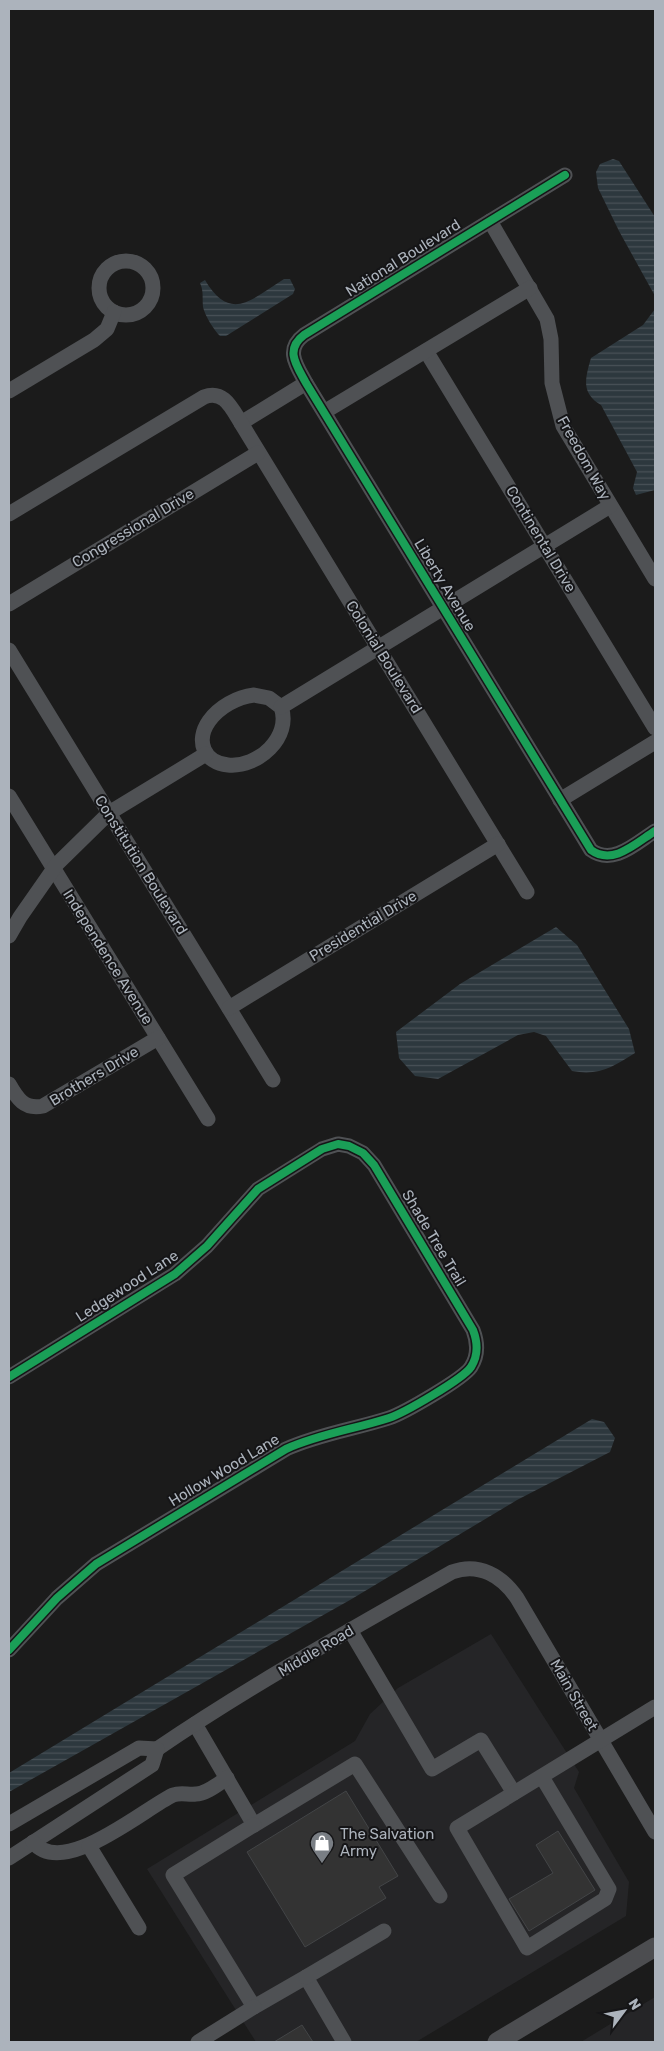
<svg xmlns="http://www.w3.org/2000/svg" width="664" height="2051" font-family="Rubik,sans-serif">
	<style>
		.built { fill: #252527 }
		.water { fill: url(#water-rules) }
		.building { fill: #333; stroke: #434547 }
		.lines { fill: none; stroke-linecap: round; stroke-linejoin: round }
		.minor { stroke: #4f5154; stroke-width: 15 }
		.major { stroke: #4c4d50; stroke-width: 19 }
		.cycleway-casing { stroke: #151517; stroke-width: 11 }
		.cycleway { stroke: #1a9f57; stroke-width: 8 }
		.labels { text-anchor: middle; stroke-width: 4; stroke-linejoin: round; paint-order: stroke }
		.street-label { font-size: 15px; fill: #acb3bc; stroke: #151517 }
		.poi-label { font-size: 15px; fill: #acb3bc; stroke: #151517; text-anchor: start }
	</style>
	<defs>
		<pattern id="water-rules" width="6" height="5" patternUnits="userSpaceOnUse" patternTransform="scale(1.25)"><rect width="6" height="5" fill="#2d383e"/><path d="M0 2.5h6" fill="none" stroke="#495258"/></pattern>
	</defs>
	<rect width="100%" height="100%" fill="#1b1b1b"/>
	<g class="built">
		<path d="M 491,1634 L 579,1772 L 574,1788 L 629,1882 L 626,1916 L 416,2042 L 256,2042 L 147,1869 L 355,1741 L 370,1714 L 398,1688 Z"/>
		<path d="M 655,1997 L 655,2042 L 581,2042 L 589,2037 Z"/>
	</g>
	<g class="water">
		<path d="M 613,159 L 619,161 L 655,217 L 655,296 L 619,231 L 598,188 L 596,172 L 600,164 Z"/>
		<path d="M 284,279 L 290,279 L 295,289 L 293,294 L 226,336 L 220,336 C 214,330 205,316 203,307 C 202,298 204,292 200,283 L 205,280 C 231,324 253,298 284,279 Z"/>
		<path d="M 655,309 L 655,490 L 636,495 L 633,488 L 637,472 L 601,405 C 581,393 585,379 591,358 L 643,325 Z"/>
		<path d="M 556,927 L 577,945 L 629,1029 L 635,1053 C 613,1067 599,1076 572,1071 L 546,1036 L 534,1032 L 518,1035 L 438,1079 L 415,1076 L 399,1058 L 396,1032 L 460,984 Z"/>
		<path d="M 592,1419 L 604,1422 L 615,1438 L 610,1452 L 517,1500 L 350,1600 L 9,1792 L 9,1773 Z"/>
	</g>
	<g class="building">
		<path d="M 346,1791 L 398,1876 L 379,1887 L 386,1898 L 305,1947 L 247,1852 Z"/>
		<path d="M 558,1831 L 595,1890 L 529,1931 L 509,1899 L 553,1873 L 536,1845 Z"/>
		<path d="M 302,2025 L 313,2042 L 274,2042 Z"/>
	</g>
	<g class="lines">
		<g class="minor">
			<path d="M 565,175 L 304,335 C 284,350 297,366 306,383 L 591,850 C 613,866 636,843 655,831"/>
			<path d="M 490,221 L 547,319 L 551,339 L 552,383 L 563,426 L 655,579"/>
			<circle cx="126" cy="288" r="27"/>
			<path d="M 426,351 L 655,728"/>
			<path d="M 9,391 L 94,340 L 107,329 L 114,312"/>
			<path d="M 324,412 L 530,288"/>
			<path d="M 241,423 L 306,383"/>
			<path d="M 9,514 L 204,397 C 224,389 232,409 241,423 L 527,892"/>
			<path d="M 9,604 L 258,453"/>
			<path d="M 9,650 L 273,1080"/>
			<path d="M 254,695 L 269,698 L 281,707 C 292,737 258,768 228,765 C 204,763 195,741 209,721 C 219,707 237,697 254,695 Z"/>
			<path d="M 281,707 L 610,506"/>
			<path d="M 9,796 L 208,1119"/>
			<path d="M 560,800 L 655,742"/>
			<path d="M 9,936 L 20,917 L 57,864 L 109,813 L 206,754"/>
			<path d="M 229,1008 L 498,844"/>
			<path d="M 9,1084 C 17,1098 24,1110 43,1106 L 158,1038"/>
			<path d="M 9,1377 L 175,1274 L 207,1246 L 258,1189 L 322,1149 L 338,1144 L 349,1146 L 363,1153 L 374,1165 L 473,1330 C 478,1343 478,1356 471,1367 C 463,1379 404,1413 389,1418 C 355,1429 319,1434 286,1449 L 96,1564 L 57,1598 L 9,1650"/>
			<path d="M 350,1630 L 432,1769 L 481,1740 L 514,1793"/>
			<path d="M 195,1724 L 254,1825 L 355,1764 L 440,1896"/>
			<path d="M 157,1749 C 251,1685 352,1629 452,1572 C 479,1562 502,1576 517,1598 L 655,1832"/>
			<path d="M 542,1777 L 609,1889 L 605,1899 L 527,1948 L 457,1828 L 655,1707"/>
			<path d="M 9,1824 L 139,1748 L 157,1749 L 152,1765 L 9,1858"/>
			<path d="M 254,1825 L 173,1875 L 254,2007 L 306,1977 L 344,2042"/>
			<path d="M 33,1842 C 63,1879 142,1810 173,1795 C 181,1792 188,1795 196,1794 C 206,1794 218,1784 227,1778"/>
			<path d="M 89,1846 L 139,1928"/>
			<path d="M 306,1977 L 384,1931"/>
			<path d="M 198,2042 L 254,2007"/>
		</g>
		<path class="major" d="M 497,2042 L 655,1947"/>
		<g class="cycleway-casing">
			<g id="cycleway">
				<path d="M 565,175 L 304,335 C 284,350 297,366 306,383 L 591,850 C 613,866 636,843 655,831"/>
				<path d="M 9,1377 L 175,1274 L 207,1246 L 258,1189 L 322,1149 L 338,1144 L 349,1146 L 363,1153 L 374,1165 L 473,1330 C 478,1343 478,1356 471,1367 C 463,1379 404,1413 389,1418 C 355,1429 319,1434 286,1449 L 96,1564 L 57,1598 L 9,1650"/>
			</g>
		</g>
		<use href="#cycleway" class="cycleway"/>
	</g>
	<defs>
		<g id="shop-pin" transform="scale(1.25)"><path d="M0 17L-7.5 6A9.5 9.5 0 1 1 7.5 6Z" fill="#797e84" stroke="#151517"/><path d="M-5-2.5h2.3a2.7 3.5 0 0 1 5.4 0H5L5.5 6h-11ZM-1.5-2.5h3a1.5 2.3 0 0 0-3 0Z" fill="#fff"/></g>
	</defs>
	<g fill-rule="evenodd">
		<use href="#shop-pin" x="322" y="1843"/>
	</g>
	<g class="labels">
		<g class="street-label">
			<text transform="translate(403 258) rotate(-32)" y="5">National Boulevard</text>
			<text transform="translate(584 458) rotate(61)" y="5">Freedom Way</text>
			<text transform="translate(133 528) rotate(-31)" y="5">Congressional Drive</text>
			<text transform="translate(541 539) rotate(59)" y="5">Continental Drive</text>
			<text transform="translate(445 585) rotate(59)" y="5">Liberty Avenue</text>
			<text transform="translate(384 657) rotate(58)" y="5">Colonial Boulevard</text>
			<text transform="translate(141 865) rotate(58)" y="5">Constitution Boulevard</text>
			<text transform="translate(363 926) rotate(-31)" y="5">Presidential Drive</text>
			<text transform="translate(108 957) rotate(58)" y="5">Independence Avenue</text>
			<text transform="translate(94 1076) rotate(-31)" y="5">Brothers Drive</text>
			<text transform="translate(434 1238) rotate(59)" y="5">Shade Tree Trail</text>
			<text transform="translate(127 1286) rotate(-33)" y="5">Ledgewood Lane</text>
			<text transform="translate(224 1470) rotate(-31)" y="5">Hollow Wood Lane</text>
			<text transform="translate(316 1651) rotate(-31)" y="5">Middle Road</text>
			<text transform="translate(574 1695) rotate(60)" y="5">Main Street</text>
		</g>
		<g class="poi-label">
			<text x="340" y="1839">The Salvation<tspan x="340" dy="17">Army</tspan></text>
		</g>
	</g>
	<rect width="664" height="2051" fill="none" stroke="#acb3bc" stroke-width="20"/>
	<g transform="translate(624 2011) rotate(58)" stroke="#151517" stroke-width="4" paint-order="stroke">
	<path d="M0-4L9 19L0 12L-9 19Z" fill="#acb3bc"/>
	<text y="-8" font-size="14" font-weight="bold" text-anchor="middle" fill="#acb3bc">N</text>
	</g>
</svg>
